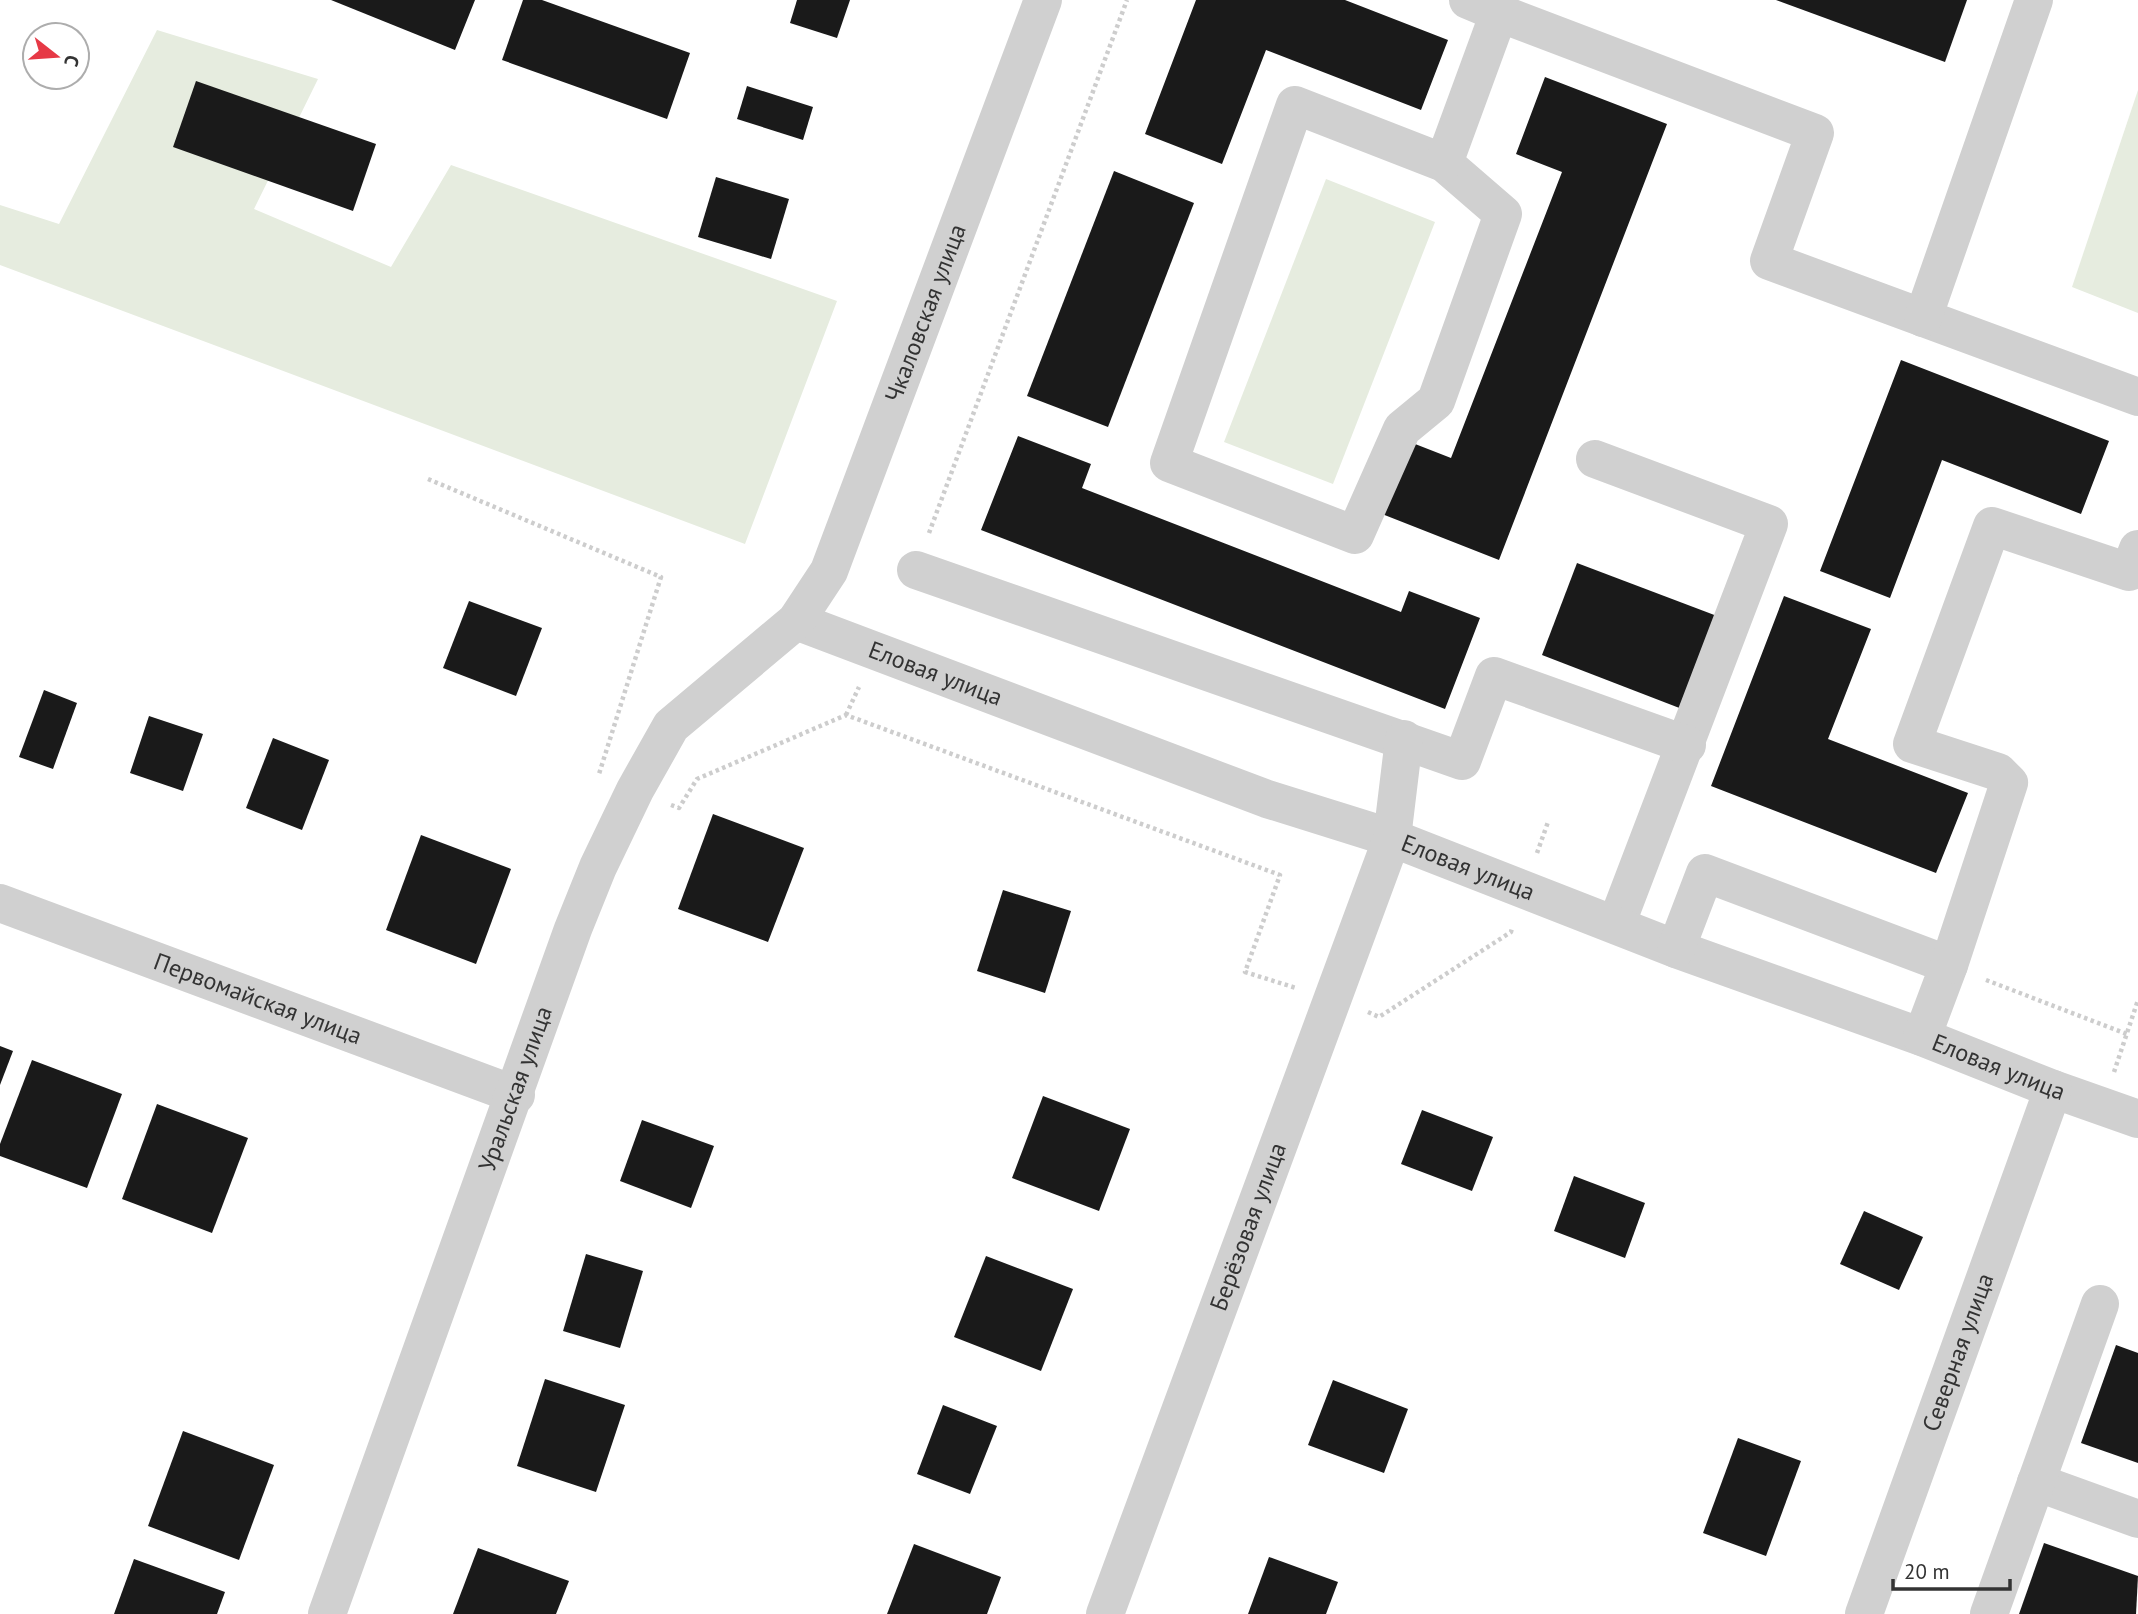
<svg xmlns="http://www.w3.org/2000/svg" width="2138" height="1614" font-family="'PT Sans',sans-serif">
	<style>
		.green { fill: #e6ecdf }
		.building { fill: #1a1a1a }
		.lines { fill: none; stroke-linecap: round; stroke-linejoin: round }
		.path { stroke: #cdcdcd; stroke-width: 4.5; stroke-dasharray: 3.5 3.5; stroke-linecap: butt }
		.minor { stroke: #d0d0d0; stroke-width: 38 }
		.labels { text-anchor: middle; stroke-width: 7; stroke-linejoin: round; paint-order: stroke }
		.street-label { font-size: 24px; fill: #333; stroke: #fff }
	</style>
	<rect width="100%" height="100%" fill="#fff"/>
	<g class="green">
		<path d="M 157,30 L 318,79 L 254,209 L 391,267 L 451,165 L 837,301 L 745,544 L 0,265 L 0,205 L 59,224 Z"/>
		<path d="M 2138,90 L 2138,313 L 2072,287 Z"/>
		<path d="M 1326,179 L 1435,222 L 1333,484 L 1224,442 Z"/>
	</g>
	<g class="building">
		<path d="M 331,0 L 475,0 L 455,50 Z"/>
		<path d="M 523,0 L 542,0 L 690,53 L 667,119 L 502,60 Z"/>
		<path d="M 797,0 L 850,0 L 837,38 L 790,23 Z"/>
		<path d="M 1196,0 L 1345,0 L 1448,40 L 1421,110 L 1266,50 L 1222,164 L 1145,134 Z"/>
		<path d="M 1776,0 L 1967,0 L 1945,62 Z"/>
		<path d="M 1545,77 L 1667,124 L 1499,560 L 1382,514 L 1410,442 L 1451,458 L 1562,172 L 1516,154 Z"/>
		<path d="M 196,81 L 376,144 L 353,211 L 173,147 Z"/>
		<path d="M 747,86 L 813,107 L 803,140 L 737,119 Z"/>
		<path d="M 1114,171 L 1194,203 L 1108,427 L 1027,396 Z"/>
		<path d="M 716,177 L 789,199 L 771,259 L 698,237 Z"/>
		<path d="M 1901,360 L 2109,441 L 2081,514 L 1942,460 L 1890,598 L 1820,571 Z"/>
		<path d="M 1018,436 L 1091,464 L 1082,488 L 1401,612 L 1409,591 L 1480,618 L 1445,709 L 981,530 Z"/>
		<path d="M 1577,563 L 1717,616 L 1682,709 L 1542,655 Z"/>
		<path d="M 1784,596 L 1871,629 L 1828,739 L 1968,793 L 1936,873 L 1711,786 Z"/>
		<path d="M 469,601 L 542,628 L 516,696 L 443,668 Z"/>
		<path d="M 44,690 L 77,703 L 53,769 L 19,757 Z"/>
		<path d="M 149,716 L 203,734 L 183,791 L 130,773 Z"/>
		<path d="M 273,738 L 329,760 L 302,830 L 246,808 Z"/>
		<path d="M 713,814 L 804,848 L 768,942 L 678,909 Z"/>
		<path d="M 421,835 L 511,869 L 476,964 L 386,930 Z"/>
		<path d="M 1003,890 L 1071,911 L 1045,993 L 977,971 Z"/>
		<path d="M 0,1046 L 13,1051 L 0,1085 Z"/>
		<path d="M 32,1060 L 122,1094 L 87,1188 L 0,1156 L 0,1144 Z"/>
		<path d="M 1043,1096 L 1130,1129 L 1099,1211 L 1012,1178 Z"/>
		<path d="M 157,1104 L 248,1138 L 212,1233 L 122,1199 Z"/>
		<path d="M 1422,1110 L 1493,1137 L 1472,1191 L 1401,1164 Z"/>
		<path d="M 642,1120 L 714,1146 L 691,1208 L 620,1181 Z"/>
		<path d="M 1574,1176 L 1645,1203 L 1625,1258 L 1554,1231 Z"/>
		<path d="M 1864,1211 L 1923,1237 L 1899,1290 L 1840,1264 Z"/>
		<path d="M 586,1254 L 643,1271 L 620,1348 L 563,1331 Z"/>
		<path d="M 986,1256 L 1073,1289 L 1041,1371 L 954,1337 Z"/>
		<path d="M 2116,1345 L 2138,1353 L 2138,1463 L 2081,1443 Z"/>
		<path d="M 545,1379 L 625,1405 L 596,1492 L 517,1466 Z"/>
		<path d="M 1333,1380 L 1408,1409 L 1384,1473 L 1308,1445 Z"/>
		<path d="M 943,1405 L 997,1426 L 970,1494 L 917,1474 Z"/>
		<path d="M 183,1431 L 274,1465 L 239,1560 L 148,1526 Z"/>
		<path d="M 1738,1438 L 1801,1461 L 1766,1556 L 1703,1533 Z"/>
		<path d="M 2044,1543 L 2138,1576 L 2136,1614 L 2019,1614 Z"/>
		<path d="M 914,1544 L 1001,1577 L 987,1614 L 887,1614 Z"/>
		<path d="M 478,1548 L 569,1581 L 556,1614 L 453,1614 Z"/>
		<path d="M 1269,1557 L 1338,1582 L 1326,1614 L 1248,1614 Z"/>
		<path d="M 134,1559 L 225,1592 L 217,1614 L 114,1614 Z"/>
	</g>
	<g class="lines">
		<g class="path">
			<path d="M 428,479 L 661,577 L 599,774"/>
			<path d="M 929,533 L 1127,0"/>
			<path d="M 846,715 L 859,687"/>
			<path d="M 671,805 L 679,808 L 697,779 L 846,715 L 1280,875 L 1245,972 L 1296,988"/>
			<path d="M 1537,853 L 1548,822"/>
			<path d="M 1986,980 L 2127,1034"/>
			<path d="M 1368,1012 L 1379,1017 L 1511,932 L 1512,928"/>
			<path d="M 2114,1072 L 2138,1000"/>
		</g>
		<g class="minor">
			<path d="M 1499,13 L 1815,133 L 1769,261 L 2138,397"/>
			<path d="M 1295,105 L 1444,163 L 1503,214 L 1436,401 L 1402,429 L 1355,535 L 1169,463 Z"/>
			<path d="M 1444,163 L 1499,13 L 1468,0"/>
			<path d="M 1923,318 L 2034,0"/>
			<path d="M 1595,459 L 1769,524 L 1616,925"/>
			<path d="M 916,570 L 1462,761 L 1494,676 L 1687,745"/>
			<path id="s1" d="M 796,621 L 1267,799 L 1392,838 L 1676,949 L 1922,1037 L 2053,1089 L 2138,1119"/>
			<path id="s2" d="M 0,903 L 516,1095"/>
			<path d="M 1676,949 L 1705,873 L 1949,965 L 1922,1037"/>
			<path d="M 1949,965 L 2009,783 L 1998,772 L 1912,744 L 1992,526 L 2129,572 L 2138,549"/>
			<path d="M 2036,1482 L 2138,1519"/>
			<path id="s3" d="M 327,1614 L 573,929 L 598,867 L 635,790 L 671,726 L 796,621 L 829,571 L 1043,0"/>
			<path id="s4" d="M 1105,1614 L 1392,838 L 1404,739"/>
			<path id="s5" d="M 1864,1614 L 2053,1089"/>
			<path d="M 1989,1614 L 2100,1304"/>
		</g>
	</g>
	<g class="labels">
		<g class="street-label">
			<text dy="8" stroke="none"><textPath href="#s3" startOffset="1452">Чкаловская улица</textPath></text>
			<text dy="8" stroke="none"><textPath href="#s1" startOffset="149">Еловая улица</textPath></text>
			<text dy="8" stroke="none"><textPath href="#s1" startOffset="716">Еловая улица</textPath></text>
			<text dy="8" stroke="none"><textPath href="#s2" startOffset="275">Первомайская улица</textPath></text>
			<text dy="8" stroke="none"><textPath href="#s1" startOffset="1283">Еловая улица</textPath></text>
			<text dy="8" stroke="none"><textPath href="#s3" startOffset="558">Уральская улица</textPath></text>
			<text dy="8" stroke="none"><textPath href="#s4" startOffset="413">Берёзовая улица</textPath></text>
			<text dy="8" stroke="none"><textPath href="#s5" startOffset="278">Северная улица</textPath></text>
		</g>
	</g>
	<g transform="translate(56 56) rotate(107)"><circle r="33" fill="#ffffff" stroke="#adadad" stroke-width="2"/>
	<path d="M0-5L12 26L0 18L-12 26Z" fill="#e63946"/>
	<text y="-10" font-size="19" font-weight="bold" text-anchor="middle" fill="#333333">С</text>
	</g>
	<path d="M1893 1579v10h117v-10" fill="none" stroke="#333333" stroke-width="3.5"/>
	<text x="1904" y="1579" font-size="21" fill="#333333" stroke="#ffffff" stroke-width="5" paint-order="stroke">20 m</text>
</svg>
